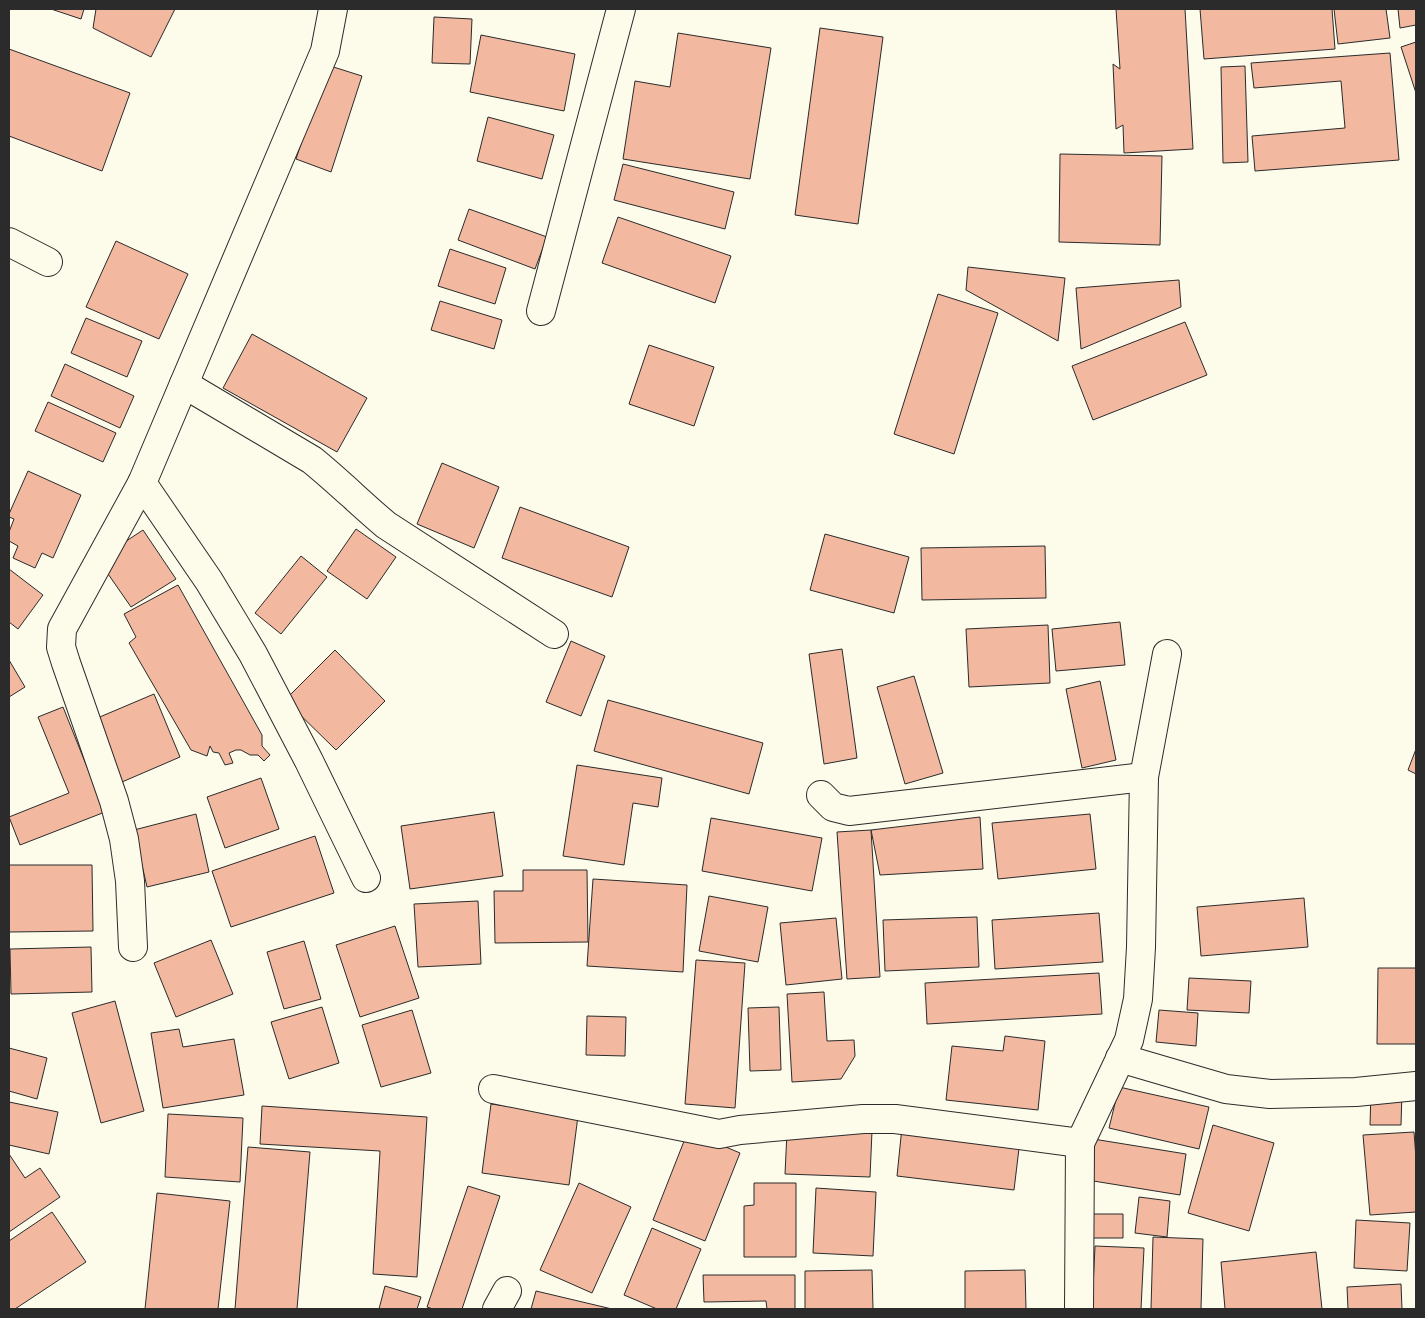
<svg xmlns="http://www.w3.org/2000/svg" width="1425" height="1318" font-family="Barlow,sans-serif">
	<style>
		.building { fill: #f2b8a0; stroke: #2b2b2b }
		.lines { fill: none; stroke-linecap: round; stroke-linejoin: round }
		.minor-casing { stroke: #2b2b2b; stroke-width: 30 }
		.minor { stroke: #fdfbea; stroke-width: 28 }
	</style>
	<rect width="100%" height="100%" fill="#fdfbea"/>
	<g class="building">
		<path d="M 51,9 L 84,9 L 81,19 Z"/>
		<path d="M 96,9 L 175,9 L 151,57 L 93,28 Z"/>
		<path d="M 1116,9 L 1185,9 L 1193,149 L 1124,153 L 1123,125 L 1116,129 L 1113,64 L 1120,69 Z"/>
		<path d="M 1200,9 L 1332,9 L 1335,49 L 1204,59 Z"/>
		<path d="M 1334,9 L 1386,9 L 1390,38 L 1338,44 Z"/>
		<path d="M 1398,9 L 1416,9 L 1416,25 L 1400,28 Z"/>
		<path d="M 434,17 L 472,19 L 470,64 L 432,63 Z"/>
		<path d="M 820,28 L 883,37 L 858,224 L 795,215 Z"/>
		<path d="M 678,33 L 771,48 L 750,179 L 623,159 L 635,81 L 670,87 Z"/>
		<path d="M 481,35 L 575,54 L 564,111 L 470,92 Z"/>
		<path d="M 1416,42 L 1416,93 L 1401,47 Z"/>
		<path d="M 9,49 L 130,93 L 102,171 L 9,136 Z"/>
		<path d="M 1390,53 L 1399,160 L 1255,171 L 1252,136 L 1345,128 L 1341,81 L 1254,88 L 1251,63 Z"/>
		<path d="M 327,65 L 362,76 L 331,172 L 296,159 Z"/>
		<path d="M 1245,66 L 1248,162 L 1223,163 L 1221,67 Z"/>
		<path d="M 488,117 L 554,135 L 542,179 L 477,161 Z"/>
		<path d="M 1060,154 L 1162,156 L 1160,245 L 1059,242 Z"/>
		<path d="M 623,164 L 734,192 L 725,229 L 614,200 Z"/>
		<path d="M 469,209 L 547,237 L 535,269 L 458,240 Z"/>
		<path d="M 618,217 L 731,256 L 715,303 L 602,263 Z"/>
		<path d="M 116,241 L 188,274 L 159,339 L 86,307 Z"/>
		<path d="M 450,249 L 506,268 L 495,304 L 438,286 Z"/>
		<path d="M 968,267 L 1065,278 L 1058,341 L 966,290 Z"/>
		<path d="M 1179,280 L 1181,307 L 1081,349 L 1076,288 Z"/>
		<path d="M 938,294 L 998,313 L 954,454 L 894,434 Z"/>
		<path d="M 440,301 L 502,320 L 494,349 L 431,330 Z"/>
		<path d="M 86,318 L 142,341 L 127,377 L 71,353 Z"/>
		<path d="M 1185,322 L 1207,375 L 1093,420 L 1072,366 Z"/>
		<path d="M 252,334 L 367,398 L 337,452 L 223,388 Z"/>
		<path d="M 649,345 L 714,367 L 694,426 L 629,404 Z"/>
		<path d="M 65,364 L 134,396 L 120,428 L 51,396 Z"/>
		<path d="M 48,402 L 116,433 L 103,462 L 35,431 Z"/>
		<path d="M 442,463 L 499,487 L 474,548 L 417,524 Z"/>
		<path d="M 28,471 L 81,495 L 53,558 L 42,553 L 35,568 L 13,558 L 18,546 L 9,541 L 9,532 L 14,519 L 9,517 L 9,514 Z"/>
		<path d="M 520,507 L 629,547 L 612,597 L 502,558 Z"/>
		<path d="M 356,529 L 396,557 L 367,599 L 327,571 Z"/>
		<path d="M 143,530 L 176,579 L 131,607 L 106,571 L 102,557 Z"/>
		<path d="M 825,534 L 909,557 L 894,613 L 810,590 Z"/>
		<path d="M 1045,546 L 1046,598 L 922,600 L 921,548 Z"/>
		<path d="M 301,556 L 327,577 L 281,634 L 255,613 Z"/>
		<path d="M 9,569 L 43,595 L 18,629 L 9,622 Z"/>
		<path d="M 178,585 L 262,735 L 262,746 L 270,755 L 264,761 L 258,755 L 250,755 L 241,750 L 236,750 L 229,753 L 233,763 L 225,765 L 219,753 L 213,752 L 210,746 L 207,756 L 191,750 L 129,643 L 136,637 L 124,614 Z"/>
		<path d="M 1120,622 L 1125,665 L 1056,671 L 1052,629 Z"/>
		<path d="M 1048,625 L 1050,683 L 969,687 L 966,629 Z"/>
		<path d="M 571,641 L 605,656 L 581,716 L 546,702 Z"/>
		<path d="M 842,649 L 857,758 L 824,764 L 809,654 Z"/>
		<path d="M 335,650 L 385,701 L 336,750 L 285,700 Z"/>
		<path d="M 9,660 L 25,687 L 9,697 Z"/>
		<path d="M 914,676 L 943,773 L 905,784 L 877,687 Z"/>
		<path d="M 1100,681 L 1116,760 L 1082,768 L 1066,689 Z"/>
		<path d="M 154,694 L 180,757 L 122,782 L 95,719 Z"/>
		<path d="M 608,700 L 763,743 L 749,794 L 594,751 Z"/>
		<path d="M 63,707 L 105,812 L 20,845 L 9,817 L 69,793 L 38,717 Z"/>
		<path d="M 1416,749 L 1416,774 L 1408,770 Z"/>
		<path d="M 577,765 L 662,778 L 658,807 L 633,803 L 624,865 L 563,856 Z"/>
		<path d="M 261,778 L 279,829 L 225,848 L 207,797 Z"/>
		<path d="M 494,812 L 503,876 L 410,889 L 401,826 Z"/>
		<path d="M 196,814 L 209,872 L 147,887 L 134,830 Z"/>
		<path d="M 1090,814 L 1096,869 L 998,879 L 992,823 Z"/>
		<path d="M 980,817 L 983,869 L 880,875 L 871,830 Z"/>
		<path d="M 711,818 L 822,838 L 812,891 L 702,871 Z"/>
		<path d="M 871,830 L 880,977 L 847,979 L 837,832 Z"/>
		<path d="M 315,836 L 334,893 L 231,927 L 212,871 Z"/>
		<path d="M 9,865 L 92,865 L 93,931 L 9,932 Z"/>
		<path d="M 523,870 L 587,870 L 588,942 L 495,943 L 494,891 L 523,891 Z"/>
		<path d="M 593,879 L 687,885 L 683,972 L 587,966 Z"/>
		<path d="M 709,896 L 768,907 L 758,962 L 699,951 Z"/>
		<path d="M 1304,898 L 1308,947 L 1201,956 L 1197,907 Z"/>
		<path d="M 478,901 L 481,964 L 418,967 L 414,904 Z"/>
		<path d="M 1099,913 L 1103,962 L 995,969 L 992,920 Z"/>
		<path d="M 977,917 L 979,967 L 885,971 L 883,920 Z"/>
		<path d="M 836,918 L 842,979 L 786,985 L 780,923 Z"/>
		<path d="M 395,926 L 419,998 L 360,1017 L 336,945 Z"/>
		<path d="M 211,940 L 233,994 L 176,1017 L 154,963 Z"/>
		<path d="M 304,941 L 321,999 L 284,1009 L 267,952 Z"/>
		<path d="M 91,947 L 92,992 L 11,994 L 10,949 Z"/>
		<path d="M 696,960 L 745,963 L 735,1108 L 685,1104 Z"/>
		<path d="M 1378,968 L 1416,968 L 1416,1044 L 1377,1044 Z"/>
		<path d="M 1099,973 L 1102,1014 L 927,1024 L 925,983 Z"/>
		<path d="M 1189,978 L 1251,981 L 1249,1013 L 1187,1010 Z"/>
		<path d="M 824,992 L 827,1041 L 854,1040 L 855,1056 L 841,1079 L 792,1082 L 787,994 Z"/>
		<path d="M 115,1001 L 144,1111 L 101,1123 L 72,1013 Z"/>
		<path d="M 322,1007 L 339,1063 L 289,1079 L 271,1022 Z"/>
		<path d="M 779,1007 L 781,1070 L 750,1071 L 748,1008 Z"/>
		<path d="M 412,1010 L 431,1073 L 381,1087 L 362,1025 Z"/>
		<path d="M 1159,1010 L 1198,1013 L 1196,1046 L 1156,1042 Z"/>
		<path d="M 587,1016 L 626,1017 L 625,1056 L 586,1055 Z"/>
		<path d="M 179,1029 L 183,1047 L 234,1039 L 244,1095 L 163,1108 L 151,1033 Z"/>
		<path d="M 1005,1036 L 1045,1041 L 1038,1110 L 946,1100 L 952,1046 L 1003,1051 Z"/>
		<path d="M 9,1048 L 47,1058 L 37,1099 L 9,1091 Z"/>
		<path d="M 1119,1087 L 1209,1107 L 1199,1149 L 1109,1128 Z"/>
		<path d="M 1371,1092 L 1402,1092 L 1401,1125 L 1370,1125 Z"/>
		<path d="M 9,1102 L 58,1112 L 49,1154 L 9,1145 Z"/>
		<path d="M 491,1104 L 578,1116 L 569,1185 L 482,1173 Z"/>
		<path d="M 262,1106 L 427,1117 L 417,1277 L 373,1274 L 380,1151 L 260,1144 Z"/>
		<path d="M 168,1114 L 243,1118 L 240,1182 L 165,1177 Z"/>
		<path d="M 1213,1125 L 1274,1143 L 1249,1231 L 1188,1213 Z"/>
		<path d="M 902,1127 L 1020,1140 L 1014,1190 L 897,1176 Z"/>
		<path d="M 688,1131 L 740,1153 L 705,1241 L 653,1220 Z"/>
		<path d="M 872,1131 L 870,1177 L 785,1174 L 787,1132 Z"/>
		<path d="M 1414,1132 L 1416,1158 L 1416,1212 L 1370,1215 L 1363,1135 Z"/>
		<path d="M 1087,1138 L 1186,1154 L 1180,1195 L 1081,1179 Z"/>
		<path d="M 248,1147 L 310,1152 L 297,1309 L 235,1309 Z"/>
		<path d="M 9,1154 L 25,1178 L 40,1168 L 60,1197 L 9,1232 Z"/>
		<path d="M 579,1183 L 631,1207 L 592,1293 L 540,1270 Z"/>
		<path d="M 754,1183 L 796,1183 L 796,1257 L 744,1257 L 744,1206 L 754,1205 Z"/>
		<path d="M 468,1186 L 500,1196 L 462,1309 L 433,1309 L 427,1307 Z"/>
		<path d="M 816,1188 L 876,1192 L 873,1256 L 813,1253 Z"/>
		<path d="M 157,1193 L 230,1201 L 218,1309 L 145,1309 Z"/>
		<path d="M 1139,1197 L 1170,1201 L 1167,1237 L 1135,1233 Z"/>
		<path d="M 52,1212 L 86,1262 L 15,1309 L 9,1309 L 9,1241 Z"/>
		<path d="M 1086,1214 L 1123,1214 L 1123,1238 L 1085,1238 Z"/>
		<path d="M 1356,1220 L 1410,1223 L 1407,1271 L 1354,1268 Z"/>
		<path d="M 652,1228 L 701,1249 L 676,1309 L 657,1309 L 624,1295 Z"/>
		<path d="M 1153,1237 L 1203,1239 L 1201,1309 L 1151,1309 Z"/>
		<path d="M 1095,1246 L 1144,1248 L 1141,1309 L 1092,1309 Z"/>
		<path d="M 1316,1252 L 1322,1309 L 1225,1309 L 1221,1262 Z"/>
		<path d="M 872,1270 L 873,1309 L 805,1309 L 805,1271 Z"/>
		<path d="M 1025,1270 L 1026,1309 L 965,1309 L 965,1271 Z"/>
		<path d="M 703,1275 L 795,1275 L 795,1309 L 767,1309 L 766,1301 L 704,1302 Z"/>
		<path d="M 1401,1284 L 1402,1309 L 1348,1309 L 1347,1287 Z"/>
		<path d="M 385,1286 L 421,1297 L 417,1309 L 379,1309 Z"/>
		<path d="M 536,1291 L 612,1309 L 531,1309 Z"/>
	</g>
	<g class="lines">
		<g class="minor-casing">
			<g id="minor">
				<path d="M 9,242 L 48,262"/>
				<path d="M 541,311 L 621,9"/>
				<path d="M 184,384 L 312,460 C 338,481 361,504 386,525 L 554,634"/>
				<path d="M 142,483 L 209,581 L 253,654 L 309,761 L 366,878"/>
				<path d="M 821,795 L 833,807 L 849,811 L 1144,777"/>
				<path d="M 133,947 L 130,881 L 124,839 L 114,801 L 66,663 L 61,647 L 62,629 L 142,483 L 325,51 L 333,9"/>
				<path d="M 1120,1058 L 1226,1089 L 1270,1094 L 1356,1092 L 1416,1086"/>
				<path d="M 493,1089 L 719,1134 L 740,1130 L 863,1119 L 895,1119 L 1080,1143"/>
				<path d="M 497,1309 L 507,1291"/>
				<path d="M 1079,1309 L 1080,1143 L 1129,1040 L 1138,999 L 1141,947 L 1144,777 L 1167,654"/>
			</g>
		</g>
		<use href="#minor" class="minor"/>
	</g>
	<rect width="1425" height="1318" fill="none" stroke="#2b2b2b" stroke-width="20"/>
</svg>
